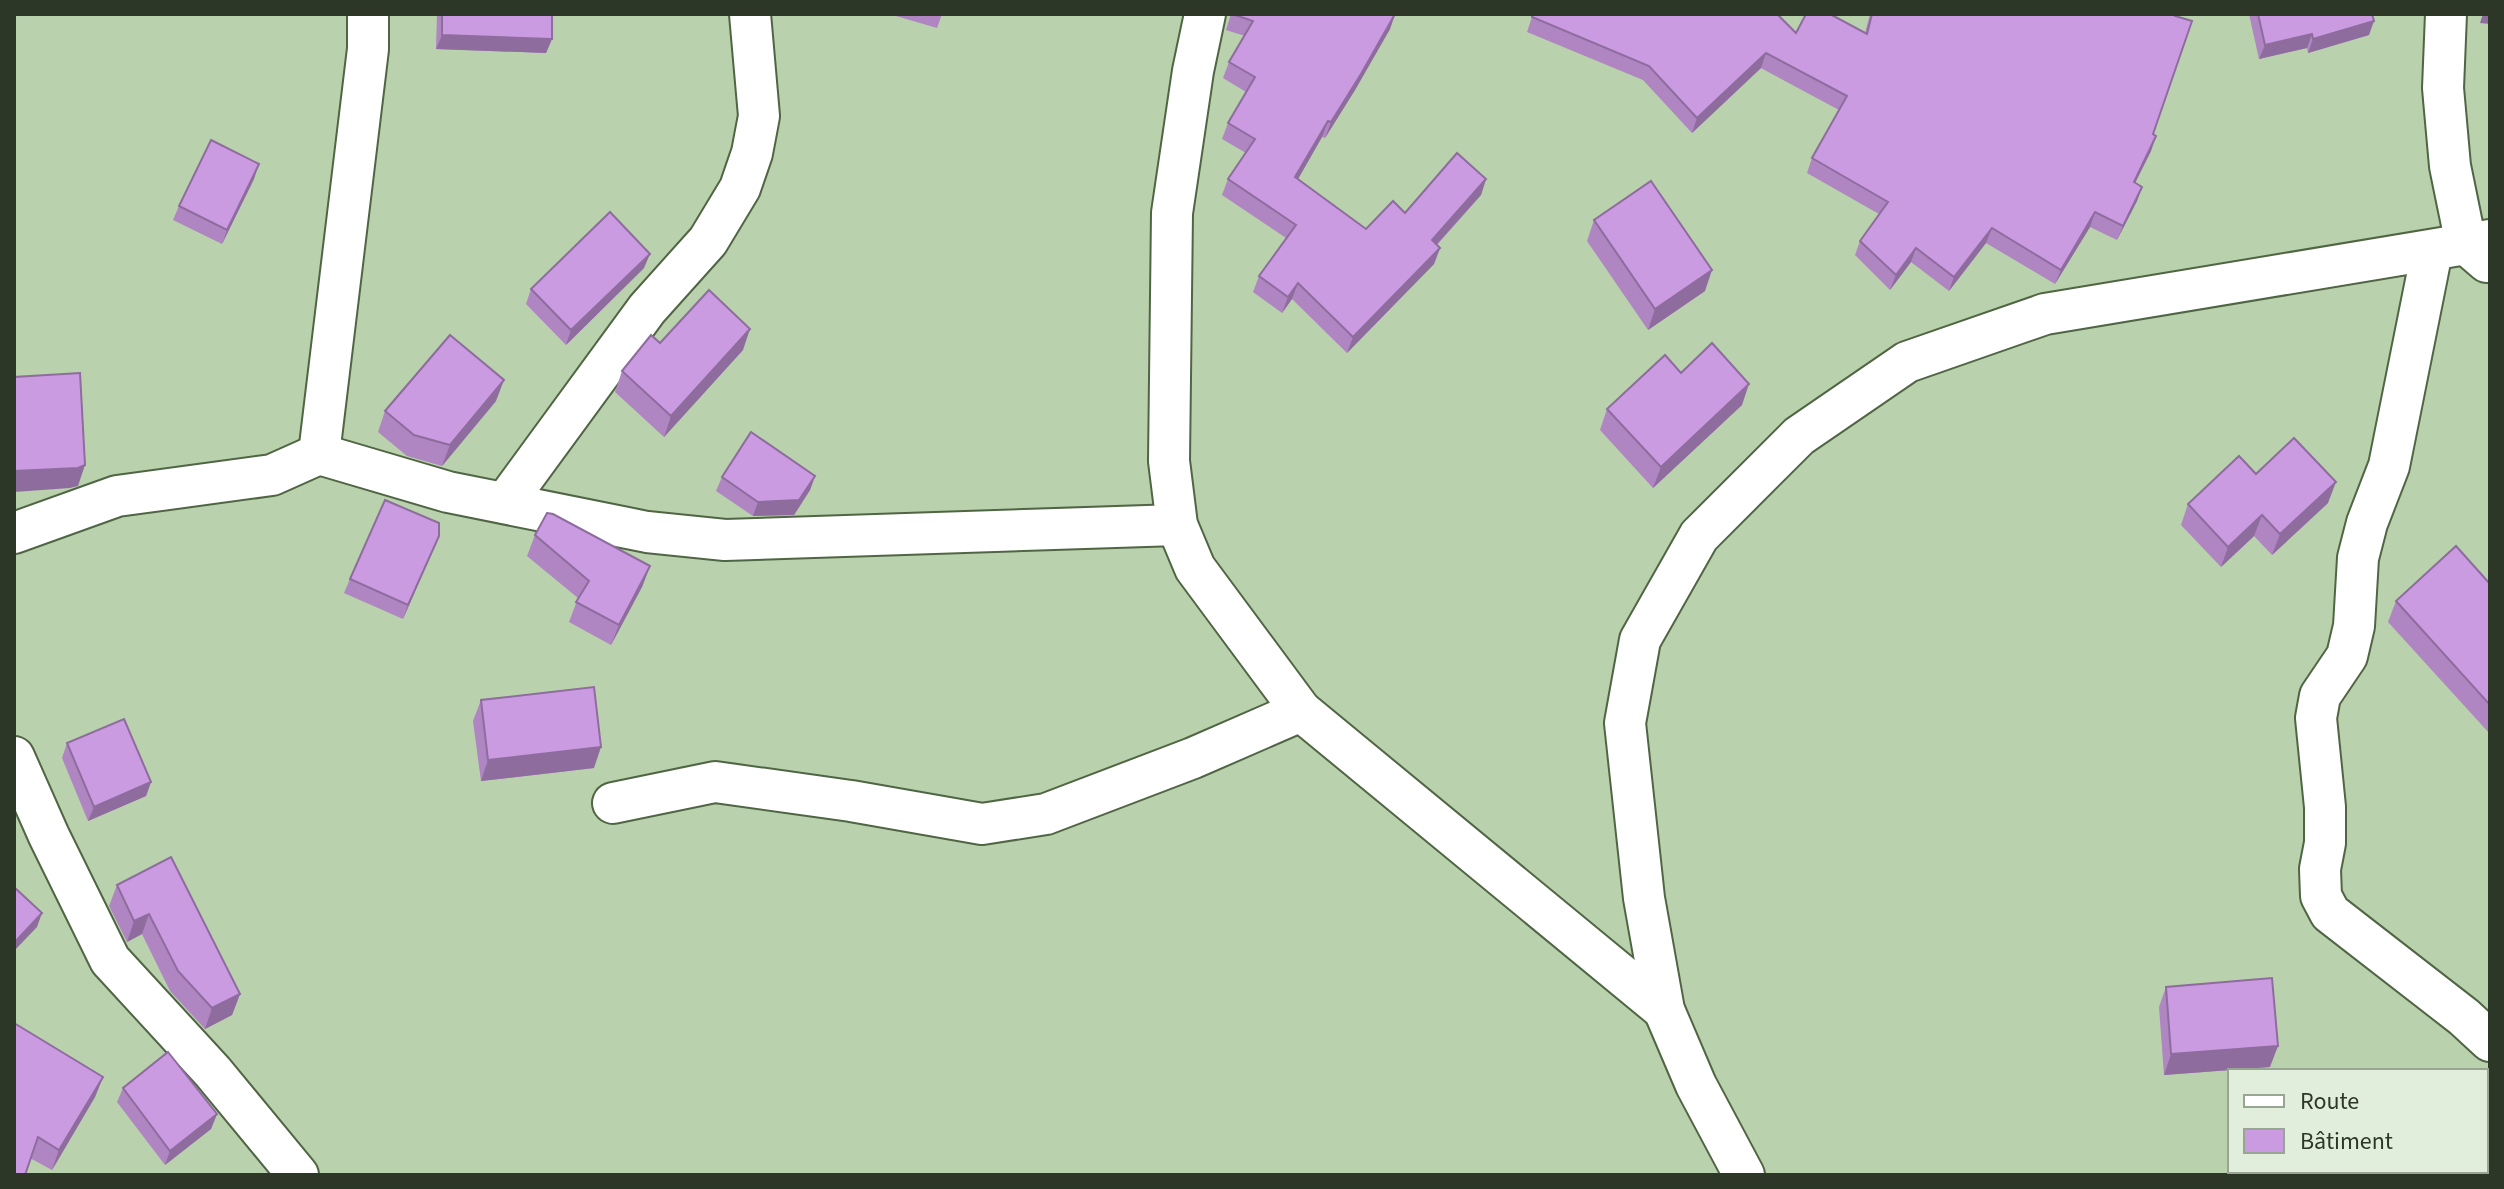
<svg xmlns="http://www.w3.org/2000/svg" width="2504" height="1189" font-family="'Source Sans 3',sans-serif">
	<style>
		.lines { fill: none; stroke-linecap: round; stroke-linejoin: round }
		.street-casing { stroke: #506544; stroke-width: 44 }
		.street { stroke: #fff; stroke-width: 40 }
		.wall { fill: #af85c2 }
		.shaded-wall { fill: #8e6c9e }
		.building { fill: #cb9be2; stroke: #8e6c9e; stroke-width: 2 }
	</style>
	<rect width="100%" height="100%" fill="#b9d1ac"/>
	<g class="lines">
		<g class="street-casing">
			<g id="street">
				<path d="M 1205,14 L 1193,71 L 1172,213 L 1169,461 L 1177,525 L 1195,568 L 1301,711 L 1664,1010"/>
				<path d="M 2446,14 L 2443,88 L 2450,166 L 2466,244 L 2487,262"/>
				<path d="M 2432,251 L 2389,466 L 2367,523 L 2358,558 L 2354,626 L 2347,656 L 2320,696 L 2316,718 L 2325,807 L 2325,843 L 2320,869 L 2321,896 L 2330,913 L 2464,1017 L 2490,1041"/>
				<path d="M 319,454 L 368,49 L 368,14"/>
				<path d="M 505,503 L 647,309 L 708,241 L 740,188 L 752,153 L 759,116 L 750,14"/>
				<path d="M 14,533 L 117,496 L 272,475 L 319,454 L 448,492 L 647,532 L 725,540 L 1177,525"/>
				<path d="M 14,757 L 49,836 L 110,960 L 213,1072 L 298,1175"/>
				<path d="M 613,803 L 715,782 L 851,801 L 982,824 L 1046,814 L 1193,758 L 1301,711"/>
				<path d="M 1744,1175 L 1696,1085 L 1664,1010 L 1644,898 L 1625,723 L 1640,640 L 1699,536 L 1799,436 L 1907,362 L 2045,314 L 2490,240"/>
			</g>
		</g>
		<use href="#street" class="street"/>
	</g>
	<g class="wall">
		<path d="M 437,14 L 552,14 L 552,39 L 546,53 L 436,49 Z"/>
		<path d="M 889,14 L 942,14 L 937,28 Z"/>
		<path d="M 1231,14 L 1395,14 L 1390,29 L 1355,90 L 1325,138 L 1322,137 L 1298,179 L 1366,229 L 1486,179 L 1481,195 L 1437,245 L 1440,248 L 1434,264 L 1347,353 L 1292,299 L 1282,313 L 1253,292 L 1259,276 L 1286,238 L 1222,195 L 1228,179 L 1246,153 L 1222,139 L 1228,123 L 1246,92 L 1223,78 L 1229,62 L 1245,36 L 1226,30 Z"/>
		<path d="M 1533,14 L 1796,33 L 1865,33 L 1870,14 L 2175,14 L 2151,151 L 2135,183 L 2142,187 L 2137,201 L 2117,240 L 2090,227 L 2055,284 L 1986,243 L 1949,291 L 1911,262 L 1890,290 L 1855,255 L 1860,241 L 1879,214 L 1807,173 L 1812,158 L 1839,110 L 1761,68 L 1692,133 L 1643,80 L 1527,32 Z"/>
		<path d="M 2249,14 L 2372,14 L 2369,35 L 2308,53 L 2307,48 L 2259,59 Z"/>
		<path d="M 254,179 L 222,244 L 173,220 L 179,206 Z"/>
		<path d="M 1594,220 L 1705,291 L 1648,330 L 1587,241 Z"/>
		<path d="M 644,268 L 566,345 L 526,304 L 531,289 Z"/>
		<path d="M 743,350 L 664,437 L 615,392 L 622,371 Z"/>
		<path d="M 1681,373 L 1742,405 L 1653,488 L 1600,430 L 1607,409 Z"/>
		<path d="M 496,401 L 442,466 L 407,456 L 378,432 L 385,411 Z"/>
		<path d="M 2256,474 L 2328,503 L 2272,555 L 2254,536 L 2221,567 L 2181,525 L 2188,504 Z"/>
		<path d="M 815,476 L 810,490 L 794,515 L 753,516 L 716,491 L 722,477 Z"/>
		<path d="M 535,535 L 650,566 L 642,587 L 611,645 L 569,622 L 578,598 L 527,556 Z"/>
		<path d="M 439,536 L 403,619 L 344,593 L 350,579 Z"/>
		<path d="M 2490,584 L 2490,734 L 2388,622 L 2396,601 Z"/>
		<path d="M 481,700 L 594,768 L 481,781 L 473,721 Z"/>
		<path d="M 67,743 L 151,782 L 146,796 L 88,821 L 62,758 Z"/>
		<path d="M 117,885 L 240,994 L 232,1015 L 205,1029 L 170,991 L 142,934 L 127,942 L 109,906 Z"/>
		<path d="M 2166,987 L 2270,1067 L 2164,1075 L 2159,1007 Z"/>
		<path d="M 14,1023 L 103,1077 L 95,1097 L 52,1170 L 30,1158 Z"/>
		<path d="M 123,1088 L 217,1114 L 211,1129 L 165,1165 L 117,1102 Z"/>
		<path d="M 2340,1171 L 2386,1171 L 2384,1175 L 2342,1175 Z"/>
	</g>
	<g class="shaded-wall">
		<path d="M 1395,14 L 1390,29 L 1355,90 L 1325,138 L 1331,122 Z"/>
		<path d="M 2483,14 L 2490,14 L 2490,24 L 2480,23 Z"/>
		<path d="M 2374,21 L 2369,35 L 2308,53 L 2313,39 Z"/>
		<path d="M 2312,34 L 2307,48 L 2259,59 L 2265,45 Z"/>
		<path d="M 442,35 L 552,39 L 546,53 L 436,49 Z"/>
		<path d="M 1766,53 L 1761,68 L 1692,133 L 1697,118 Z"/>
		<path d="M 1328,121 L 1322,137 L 1290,193 L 1295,177 Z"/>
		<path d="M 2156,136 L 2151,151 L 2128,197 L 2134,182 Z"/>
		<path d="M 259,164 L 254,179 L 222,244 L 227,230 Z"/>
		<path d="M 1486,179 L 1481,195 L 1426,256 L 1432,240 Z"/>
		<path d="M 2142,187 L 2137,201 L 2117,240 L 2123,226 Z"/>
		<path d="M 2095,212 L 2090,227 L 2055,284 L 2061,270 Z"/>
		<path d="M 1992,228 L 1986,243 L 1949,291 L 1954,277 Z"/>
		<path d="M 1440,248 L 1434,264 L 1347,353 L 1353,337 Z"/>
		<path d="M 1916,248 L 1911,262 L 1890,290 L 1896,275 Z"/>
		<path d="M 650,254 L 644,268 L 566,345 L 571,330 Z"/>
		<path d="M 1712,270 L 1705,291 L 1648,330 L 1655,309 Z"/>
		<path d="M 1298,283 L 1292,299 L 1282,313 L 1288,297 Z"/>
		<path d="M 750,329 L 743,350 L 664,437 L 671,416 Z"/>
		<path d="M 504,380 L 496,401 L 442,466 L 450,445 Z"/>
		<path d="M 1749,384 L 1742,405 L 1653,488 L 1661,467 Z"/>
		<path d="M 85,465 L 78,486 L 70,488 L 14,492 L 14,471 Z"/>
		<path d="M 815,476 L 810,490 L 794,515 L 753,516 L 758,502 Z"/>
		<path d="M 2336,482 L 2328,503 L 2272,555 L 2280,534 Z"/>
		<path d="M 2262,515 L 2254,536 L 2221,567 L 2228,547 Z"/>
		<path d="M 439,536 L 433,550 L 403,619 L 408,605 Z"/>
		<path d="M 650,566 L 642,587 L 611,645 L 619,625 Z"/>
		<path d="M 601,747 L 594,768 L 481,781 L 488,760 Z"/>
		<path d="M 151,782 L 146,796 L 88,821 L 94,807 Z"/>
		<path d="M 42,913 L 37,927 L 14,951 L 14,943 Z"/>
		<path d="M 149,914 L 142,934 L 127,942 L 134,921 Z"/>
		<path d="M 240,994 L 232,1015 L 205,1029 L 212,1008 Z"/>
		<path d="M 2278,1046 L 2270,1067 L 2164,1075 L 2171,1054 Z"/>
		<path d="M 103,1077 L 95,1097 L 52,1170 L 59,1150 Z"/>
		<path d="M 217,1114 L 211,1129 L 165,1165 L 170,1151 Z"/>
	</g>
	<g class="building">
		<path d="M 442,14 L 552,14 L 552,39 L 442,35 Z"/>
		<path d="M 1232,14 L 1395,14 L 1361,74 L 1331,122 L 1328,121 L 1295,177 L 1366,229 L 1393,201 L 1405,213 L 1457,153 L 1486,179 L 1432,240 L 1440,248 L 1353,337 L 1298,283 L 1288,297 L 1259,276 L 1296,225 L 1228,179 L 1255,139 L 1228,123 L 1255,77 L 1229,62 L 1253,21 Z"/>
		<path d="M 1533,14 L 1777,14 L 1796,33 L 1806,14 L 1830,14 L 1867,34 L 1872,14 L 2175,14 L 2175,16 L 2192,21 L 2153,134 L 2156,136 L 2134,182 L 2142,187 L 2123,226 L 2095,212 L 2061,270 L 1992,228 L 1954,277 L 1916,248 L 1896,275 L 1860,241 L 1888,202 L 1812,158 L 1847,96 L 1766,53 L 1697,118 L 1649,66 L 1532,17 Z"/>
		<path d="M 2258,14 L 2372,14 L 2374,21 L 2313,39 L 2312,34 L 2265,45 Z"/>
		<path d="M 211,140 L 259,164 L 227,230 L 179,206 Z"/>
		<path d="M 1651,181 L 1712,270 L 1655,309 L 1594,220 Z"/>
		<path d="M 610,212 L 650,254 L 571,330 L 531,289 Z"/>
		<path d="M 709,290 L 750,329 L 671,416 L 622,371 L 651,335 L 660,343 Z"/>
		<path d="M 450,335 L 504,380 L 450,445 L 414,435 L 385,411 Z"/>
		<path d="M 1712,343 L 1749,384 L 1661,467 L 1607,409 L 1665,355 L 1681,373 Z"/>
		<path d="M 80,373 L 85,465 L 78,468 L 14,471 L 14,377 Z"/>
		<path d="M 751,432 L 815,476 L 799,500 L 758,502 L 722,477 Z"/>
		<path d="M 2294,438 L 2336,482 L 2280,534 L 2262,515 L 2228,547 L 2188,504 L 2239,456 L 2256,474 Z"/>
		<path d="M 385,500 L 439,523 L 439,536 L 408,605 L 350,579 Z"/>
		<path d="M 547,513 L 553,514 L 650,566 L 619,625 L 576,602 L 589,581 L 535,535 Z"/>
		<path d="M 2456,546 L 2490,584 L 2490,705 L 2396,601 Z"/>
		<path d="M 594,687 L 601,747 L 488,760 L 481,700 Z"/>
		<path d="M 124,719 L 151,782 L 94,807 L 67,743 Z"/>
		<path d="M 171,857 L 240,994 L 212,1008 L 178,971 L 149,914 L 134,921 L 117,885 Z"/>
		<path d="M 14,887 L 42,913 L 14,943 Z"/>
		<path d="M 2272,978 L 2278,1046 L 2171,1054 L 2166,987 Z"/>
		<path d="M 14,1023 L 103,1077 L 59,1150 L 38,1137 L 25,1175 L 14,1175 Z"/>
		<path d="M 168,1052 L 217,1114 L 170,1151 L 123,1088 Z"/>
		<path d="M 2347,1171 L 2386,1171 L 2378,1175 L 2349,1175 Z"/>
	</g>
	<rect width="2504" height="1189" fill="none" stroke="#2d3728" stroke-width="32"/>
	<rect x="2228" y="1069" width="260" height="104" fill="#e1eedb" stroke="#99a593" stroke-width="2"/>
	<rect x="2244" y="1095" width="40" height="12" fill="#ffffff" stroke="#99a593" stroke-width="2"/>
	<text x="2300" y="1109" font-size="24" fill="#2d3728">Route</text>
	<rect x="2244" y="1129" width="40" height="24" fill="#cb9be2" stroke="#99a593" stroke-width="2"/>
	<text x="2300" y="1149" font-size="24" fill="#2d3728">Bâtiment</text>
</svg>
